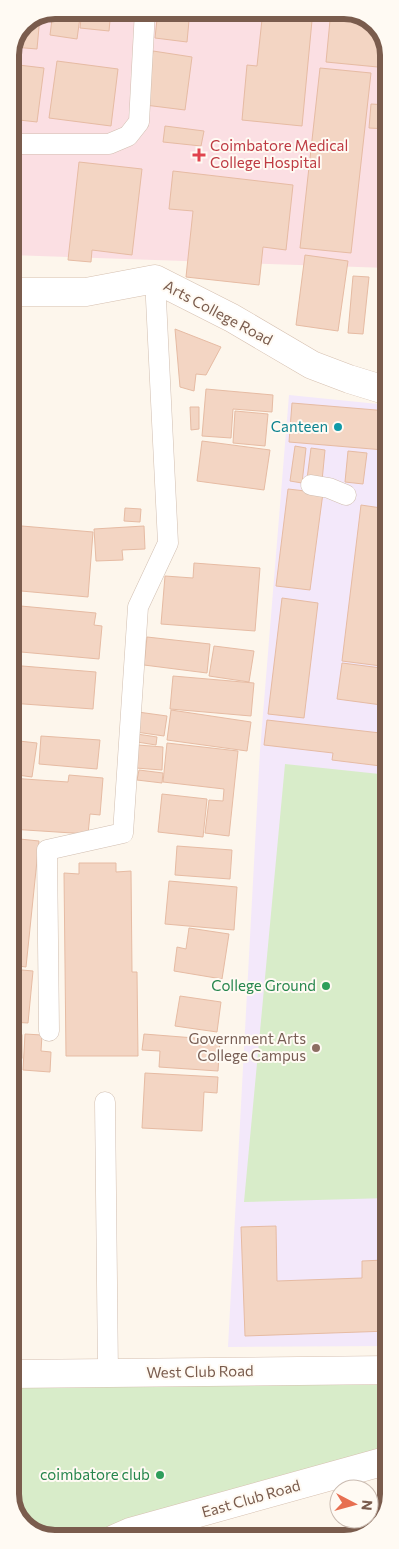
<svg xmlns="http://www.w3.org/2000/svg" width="399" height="1549" font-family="Commissioner,sans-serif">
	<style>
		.education { fill: #f3e8fa }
		.medical { fill: #fbdfe3 }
		.green { fill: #d8ecc9 }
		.building { fill: #f3d5c3; stroke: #e6bba3 }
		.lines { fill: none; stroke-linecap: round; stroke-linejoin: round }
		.street-casing { stroke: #d1beb0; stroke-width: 21 }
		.secondary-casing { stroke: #d6c0b0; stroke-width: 29 }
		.path { stroke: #d9b8a5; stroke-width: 3; stroke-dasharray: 1 4; stroke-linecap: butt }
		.street { stroke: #fff; stroke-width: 20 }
		.secondary { stroke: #fff; stroke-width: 28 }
		.health-dot { fill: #e0444e; stroke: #fffaf3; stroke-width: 2 }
		.culture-dot { fill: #0f9aa8; stroke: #fffaf3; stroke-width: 2 }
		.leisure-dot { fill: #2e9e5b; stroke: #fffaf3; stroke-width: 2 }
		.education-dot { fill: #8d6e63; stroke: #fffaf3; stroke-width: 2 }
		.labels { text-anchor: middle; stroke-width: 4; stroke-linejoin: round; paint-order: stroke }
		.health-label { font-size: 15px; fill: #be3a42; stroke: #fffaf3; text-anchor: start }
		.street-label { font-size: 15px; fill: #7a5c4d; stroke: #fffaf3 }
		.culture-label { font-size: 15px; fill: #0d838f; stroke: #fffaf3; text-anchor: end }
		.leisure-label { font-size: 15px; fill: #27864d; stroke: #fffaf3; text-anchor: end }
		.education-label { font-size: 15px; fill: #785e54; stroke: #fffaf3; text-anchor: end }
		.rim { fill: none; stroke: #7a5c4d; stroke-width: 6 }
	</style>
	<rect width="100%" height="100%" fill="#fdf6ec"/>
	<path class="education" d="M 289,395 L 388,405 L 389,1346 L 228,1347 L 260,751 Z"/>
	<path class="medical" d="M 55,10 L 350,10 L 376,23 L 388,46 L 388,268 L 10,255 L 10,55 L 23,23 Z"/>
	<g class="green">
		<path d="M 285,764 L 389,775 L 389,1198 L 244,1202 Z"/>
		<path d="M 11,1383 L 389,1385 L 389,1448 L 125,1539 L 49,1539 L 23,1526 L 11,1503 Z"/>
	</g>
	<g class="building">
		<path d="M 55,10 L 81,10 L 77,39 L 50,35 L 53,11 Z"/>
		<path d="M 82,10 L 111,10 L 109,31 L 80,28 Z"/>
		<path d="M 158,10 L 190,10 L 187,42 L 155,38 Z"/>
		<path d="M 263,10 L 313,10 L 302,126 L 242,120 L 247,65 L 257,66 Z"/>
		<path d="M 331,10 L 350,10 L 376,23 L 388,46 L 388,68 L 326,62 Z"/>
		<path d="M 40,16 L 37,49 L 13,47 L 23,23 Z"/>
		<path d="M 153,51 L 192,57 L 185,110 L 145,105 Z"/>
		<path d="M 57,61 L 118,69 L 111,126 L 49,118 Z"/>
		<path d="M 10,64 L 44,68 L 37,122 L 10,119 Z"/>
		<path d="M 320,68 L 371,73 L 351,253 L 300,248 Z"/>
		<path d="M 371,104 L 388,105 L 388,129 L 369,128 Z"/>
		<path d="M 165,126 L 204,131 L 201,146 L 163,142 Z"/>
		<path d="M 79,162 L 142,169 L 132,255 L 92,250 L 91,262 L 68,260 Z"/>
		<path d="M 173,171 L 293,185 L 286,250 L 263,247 L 259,285 L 186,277 L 193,211 L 169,209 Z"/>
		<path d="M 305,255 L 348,261 L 338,331 L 296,325 Z"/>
		<path d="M 353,276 L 369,277 L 363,334 L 348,333 Z"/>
		<path d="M 175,329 L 221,347 L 206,375 L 196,374 L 194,391 L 180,387 Z"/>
		<path d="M 206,389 L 273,395 L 272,412 L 233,409 L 231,438 L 202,436 Z"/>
		<path d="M 292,403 L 388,411 L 384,450 L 289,442 Z"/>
		<path d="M 190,407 L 199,407 L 199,429 L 191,430 Z"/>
		<path d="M 235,411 L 268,414 L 265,446 L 233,443 Z"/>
		<path d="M 202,441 L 270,450 L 264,490 L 197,481 Z"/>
		<path d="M 295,446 L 306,448 L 302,483 L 290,481 Z"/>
		<path d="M 311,448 L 325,450 L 322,481 L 307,479 Z"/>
		<path d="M 348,451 L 367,453 L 363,484 L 345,482 Z"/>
		<path d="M 288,489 L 323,493 L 310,590 L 276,586 Z"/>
		<path d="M 361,505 L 388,509 L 389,667 L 342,661 Z"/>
		<path d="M 125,508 L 141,509 L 140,522 L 124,521 Z"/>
		<path d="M 10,525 L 93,532 L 88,597 L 10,590 Z"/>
		<path d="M 144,526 L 145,549 L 122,550 L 123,560 L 96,561 L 94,529 Z"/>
		<path d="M 194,563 L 260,568 L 255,631 L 161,624 L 165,576 L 193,578 Z"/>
		<path d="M 282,598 L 318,603 L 304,718 L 268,714 Z"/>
		<path d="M 10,605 L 96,613 L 94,625 L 102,626 L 99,659 L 10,651 Z"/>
		<path d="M 147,637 L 210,644 L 207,673 L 144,665 Z"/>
		<path d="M 214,646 L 254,651 L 249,682 L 209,676 Z"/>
		<path d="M 342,663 L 389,669 L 389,706 L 337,699 Z"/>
		<path d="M 10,665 L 96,672 L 93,709 L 10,703 Z"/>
		<path d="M 173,676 L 254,683 L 251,716 L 170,709 Z"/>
		<path d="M 171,710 L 251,722 L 247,751 L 167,740 Z"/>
		<path d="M 138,712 L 167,716 L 164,736 L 136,732 Z"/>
		<path d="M 267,720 L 389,734 L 389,767 L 332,760 L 333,753 L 264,745 Z"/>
		<path d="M 137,734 L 157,737 L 156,745 L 137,742 Z"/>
		<path d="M 41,736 L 100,740 L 97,769 L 39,764 Z"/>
		<path d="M 10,740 L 37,743 L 32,777 L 10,774 Z"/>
		<path d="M 167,743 L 238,751 L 229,836 L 205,833 L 209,800 L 223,801 L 224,789 L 163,782 Z"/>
		<path d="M 138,745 L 163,747 L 162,770 L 136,768 Z"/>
		<path d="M 139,770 L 163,773 L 162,783 L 137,780 Z"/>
		<path d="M 69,775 L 103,778 L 100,815 L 90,814 L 88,834 L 10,829 L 10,778 L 68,782 Z"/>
		<path d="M 162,794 L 207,799 L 203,837 L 158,832 Z"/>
		<path d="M 10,838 L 39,841 L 26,967 L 11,965 Z"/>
		<path d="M 177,846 L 232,850 L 230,879 L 175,875 Z"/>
		<path d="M 79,863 L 116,863 L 116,872 L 131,871 L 132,972 L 137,972 L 138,1056 L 66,1056 L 64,873 L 79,874 Z"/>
		<path d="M 169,881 L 237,887 L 234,930 L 165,924 Z"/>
		<path d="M 189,928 L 229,934 L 222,979 L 174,971 L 177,947 L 186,949 Z"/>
		<path d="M 11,969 L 33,971 L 28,1023 L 11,1022 Z"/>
		<path d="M 180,996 L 221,1002 L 217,1032 L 175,1026 Z"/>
		<path d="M 25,1034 L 42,1035 L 41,1051 L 51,1052 L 50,1072 L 23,1070 Z"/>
		<path d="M 144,1034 L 220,1040 L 218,1071 L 159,1067 L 160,1051 L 142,1050 Z"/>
		<rect x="11" y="1035" width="11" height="23"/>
		<path d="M 145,1073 L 218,1077 L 217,1093 L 204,1092 L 202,1131 L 142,1128 Z"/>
		<path d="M 276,1226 L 277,1281 L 362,1278 L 362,1261 L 384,1260 L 385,1275 L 389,1275 L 389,1331 L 245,1336 L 241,1227 Z"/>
	</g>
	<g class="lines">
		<g class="street-casing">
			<g id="street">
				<path d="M 10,144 L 109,144 L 128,136 L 139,122 L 145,10"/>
				<path d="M 311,485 L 329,488 L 346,495"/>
				<path d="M 49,1031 L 47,850 L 123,833 L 138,607 L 168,543 L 155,279"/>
				<path d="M 105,1102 L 108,1373"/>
			</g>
		</g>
		<g class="secondary-casing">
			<g id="secondary">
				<path d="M 10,292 L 86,292 L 155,279 L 232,318 L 312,365 L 349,379 L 388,391"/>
				<path d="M 11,1374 L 389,1370"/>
				<path d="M 114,1539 L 130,1532 L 382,1462 L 389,1462"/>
			</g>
		</g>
		<path class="path" d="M 385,1273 L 389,1273"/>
		<use href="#street" class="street"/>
		<use href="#secondary" class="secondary"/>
	</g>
	<path class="health-dot" d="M196.5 147.5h5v5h5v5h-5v5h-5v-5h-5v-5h5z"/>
	<circle class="culture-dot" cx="338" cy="427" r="5"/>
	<g class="leisure-dot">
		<circle cx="326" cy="986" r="5"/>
		<circle cx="160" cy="1475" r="5"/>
	</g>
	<circle class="education-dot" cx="316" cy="1048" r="5"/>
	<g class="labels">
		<g class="health-label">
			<text x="210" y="151">Coimbatore Medical<tspan x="210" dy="17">College Hospital</tspan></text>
		</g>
		<g class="street-label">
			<text transform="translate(218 313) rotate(28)" y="5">Arts College Road</text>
			<text transform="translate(200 1372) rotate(-1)" y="5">West Club Road</text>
			<text transform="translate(251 1499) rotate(-16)" y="5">East Club Road</text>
		</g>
		<g class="culture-label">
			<text x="328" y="432">Canteen</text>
		</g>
		<g class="leisure-label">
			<text x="316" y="991">College Ground</text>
			<text x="150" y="1480">coimbatore club</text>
		</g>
		<g class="education-label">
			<text x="306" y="1044">Government Arts<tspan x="306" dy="17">College Campus</tspan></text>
		</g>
	</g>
	<path d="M0 0H399V1549H0ZM55 19H344A36 36 0 0 1 380 55V1494A36 36 0 0 1 344 1530H55A36 36 0 0 1 19 1494V55A36 36 0 0 1 55 19Z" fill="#fffaf3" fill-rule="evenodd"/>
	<path class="rim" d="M55 19H344A36 36 0 0 1 380 55V1494A36 36 0 0 1 344 1530H55A36 36 0 0 1 19 1494V55A36 36 0 0 1 55 19Z"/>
	<g transform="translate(354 1504) rotate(96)"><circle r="24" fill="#fffaf3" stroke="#cabbb1"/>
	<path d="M0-4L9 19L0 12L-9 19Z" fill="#e76f51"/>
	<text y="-8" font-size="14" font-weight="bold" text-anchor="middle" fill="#7a5c4d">N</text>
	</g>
</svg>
